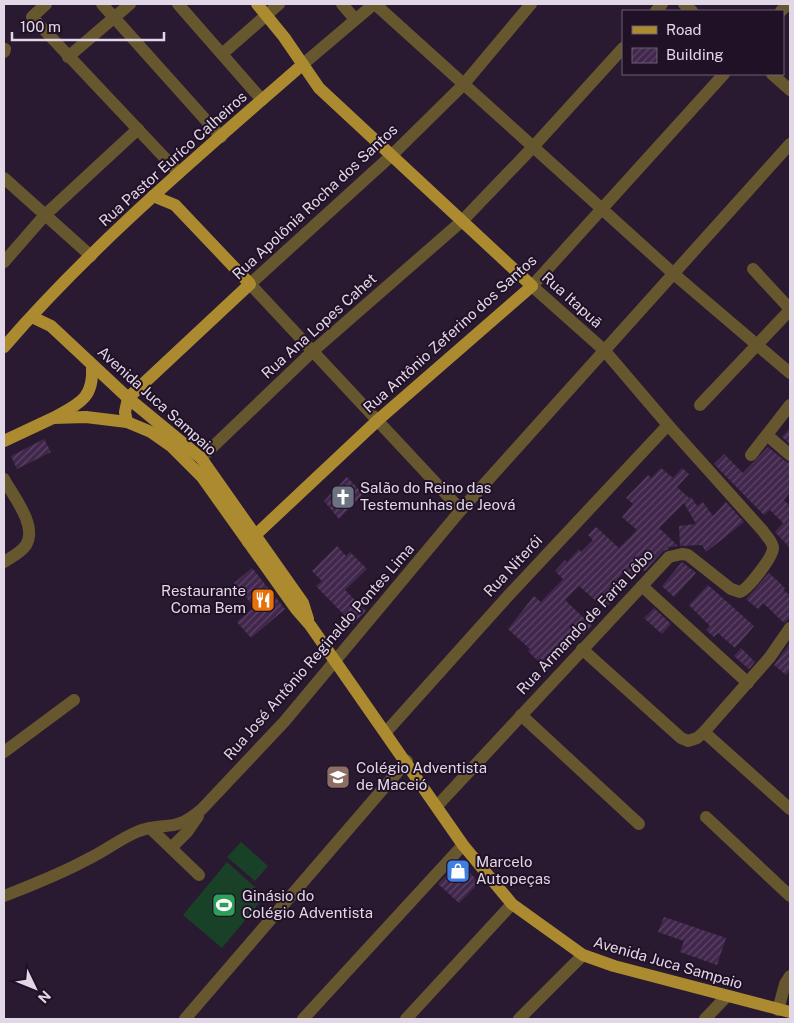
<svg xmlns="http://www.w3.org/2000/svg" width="794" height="1023" font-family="'Public Sans',sans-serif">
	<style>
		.grass { fill: #184127 }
		.building { fill: url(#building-hatch) }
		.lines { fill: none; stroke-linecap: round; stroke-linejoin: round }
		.minor { stroke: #66572f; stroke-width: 12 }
		.major { stroke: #ac8b30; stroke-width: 12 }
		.labels { text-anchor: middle; stroke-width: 4; stroke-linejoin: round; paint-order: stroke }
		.street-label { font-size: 15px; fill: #e1d7e6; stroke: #201127 }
		.poi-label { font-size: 15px; fill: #e1d7e6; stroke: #201127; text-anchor: start }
	</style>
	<defs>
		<pattern id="building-hatch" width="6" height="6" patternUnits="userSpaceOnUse" patternTransform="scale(1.25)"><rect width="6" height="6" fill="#42274d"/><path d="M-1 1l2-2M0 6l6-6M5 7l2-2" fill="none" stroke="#5d4667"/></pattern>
	</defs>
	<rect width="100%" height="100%" fill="#2a1a31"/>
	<g class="grass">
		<path d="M 241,842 L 268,866 L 255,881 L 227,857 Z"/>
		<path d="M 227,862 L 265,896 L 222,948 L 183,915 Z"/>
	</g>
	<g class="building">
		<path d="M 790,428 L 790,444 L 782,437 Z"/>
		<path d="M 44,439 L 51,452 L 17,469 L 11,456 Z"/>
		<path d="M 768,447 L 785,461 L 790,463 L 790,492 L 784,500 L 790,506 L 790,548 L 775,532 L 783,523 L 770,510 L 764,515 L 714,464 L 724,454 L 743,473 Z"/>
		<path d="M 661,468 L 673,478 L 682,468 L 689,474 L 677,487 L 689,498 L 691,497 L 697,506 L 703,502 L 713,516 L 726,502 L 744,522 L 706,552 L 702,545 L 680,546 L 679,526 L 696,524 L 684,503 L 659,528 L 678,546 L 667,547 L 669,549 L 663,551 L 645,571 L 642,569 L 632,580 L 623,573 L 612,586 L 619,593 L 605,609 L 579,586 L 565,600 L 592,626 L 547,670 L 528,651 L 530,649 L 508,629 L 534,596 L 541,602 L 563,579 L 555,571 L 565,560 L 567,562 L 579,549 L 581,552 L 593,540 L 588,535 L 596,527 L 619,548 L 637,530 L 622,517 L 633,504 L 626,498 L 648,475 L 651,478 Z"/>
		<path d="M 347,477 L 363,494 L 339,519 L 324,501 Z"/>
		<path d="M 337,546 L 346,556 L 350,552 L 367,569 L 345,590 L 366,611 L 353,624 L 316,586 L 322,581 L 312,571 Z"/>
		<path d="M 682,562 L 696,573 L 674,597 L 662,586 Z"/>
		<path d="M 252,568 L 285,609 L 251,638 L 237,622 L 254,607 L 234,583 Z"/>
		<path d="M 769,573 L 785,588 L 783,590 L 790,595 L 790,618 L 784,623 L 763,603 L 758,609 L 746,599 Z"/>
		<path d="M 708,585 L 754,626 L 735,648 L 718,633 L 714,637 L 706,630 L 710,626 L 689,605 Z"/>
		<path d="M 654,608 L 671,624 L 662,634 L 644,618 Z"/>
		<path d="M 790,643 L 790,670 L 786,675 L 774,665 Z"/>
		<path d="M 741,648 L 755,662 L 749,669 L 734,656 Z"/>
		<path d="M 460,861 L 479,883 L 459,903 L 438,884 Z"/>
		<path d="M 664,917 L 726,938 L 717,965 L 680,952 L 684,941 L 658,932 Z"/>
	</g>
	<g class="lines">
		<g class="minor">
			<path d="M 46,4 L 32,17 L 179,173"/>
			<path d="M 102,4 L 221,137"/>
			<path d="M 178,4 L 262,100"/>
			<path d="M 342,4 L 354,18"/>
			<path d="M 375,4 L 675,275 L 790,373"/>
			<path d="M 684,4 L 692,11"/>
			<path d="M 656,11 L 662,4"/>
			<path d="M 781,11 L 788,4"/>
			<path d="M 4,52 L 5,49"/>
			<path d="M 222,54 L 279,4"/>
			<path d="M 68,57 L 130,4"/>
			<path d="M 302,65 L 374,4"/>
			<path d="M 772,74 L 790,90"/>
			<path d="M 4,178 L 91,256"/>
			<path d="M 4,262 L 45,215 L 138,129"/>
			<path d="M 753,269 L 790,309"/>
			<path d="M 700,405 L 790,310"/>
			<path d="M 767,435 L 790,455"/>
			<path d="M 751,455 L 790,405"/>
			<path d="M 201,458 L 313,351 L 462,221 L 533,147 L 623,48"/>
			<path d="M 4,479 C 13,496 38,526 26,545 C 21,553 11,557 4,562"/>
			<path d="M 461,510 L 250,284 L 392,155 L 463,85 L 531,4"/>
			<path d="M 642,586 L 748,683"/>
			<path d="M 582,649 L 681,738 L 688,741 L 697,738 L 704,732 L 770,657 L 790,628"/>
			<path d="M 521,715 L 639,824"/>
			<path d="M 386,732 L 508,596 L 668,425"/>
			<path d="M 704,732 L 790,809"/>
			<path d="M 4,752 L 74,700"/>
			<path d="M 437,806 L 669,557 L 682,554 L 688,555 L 731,589 L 740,592 C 748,589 773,557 773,548 C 773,542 766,536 763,531 L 668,425 L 604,350 L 532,286 L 724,74"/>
			<path d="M 706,817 L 790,896"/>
			<path d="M 150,828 L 199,875"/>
			<path d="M 171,848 L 187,832 L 198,816"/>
			<path d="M 4,896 C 32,885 61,874 88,859 C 105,851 121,838 139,831 C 167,821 173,834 202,809 L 284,722 L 461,510 L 790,144"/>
			<path d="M 778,1010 L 785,984 L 790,976"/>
			<path d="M 185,1019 L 407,761"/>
			<path d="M 303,1019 L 463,845"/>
			<path d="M 406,1019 L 512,904"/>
			<path d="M 519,1019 L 583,955"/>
			<path d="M 705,1019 L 726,997"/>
		</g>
		<g class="major">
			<path d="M 32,317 L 51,326 L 128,398 L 201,458 L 303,603 L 308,619"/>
			<path d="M 4,347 C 93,244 199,155 302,65"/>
			<path d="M 55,417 C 80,403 94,398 92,366"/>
			<path d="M 127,422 L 125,412 L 128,398 L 250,284 L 175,205 L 153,196"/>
			<path d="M 4,441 L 53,418 L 86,417 L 127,422 L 151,432 L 171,446 L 202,477 L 296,609 L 310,625 L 463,845 L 512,904 L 583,955 L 614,966 L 790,1012"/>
			<path d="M 248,542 L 378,420 L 532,286 L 319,88 L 284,37 L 257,4"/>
		</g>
	</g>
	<defs>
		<g id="church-square" transform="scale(1.25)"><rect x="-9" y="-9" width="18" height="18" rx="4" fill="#6b7280" stroke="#201127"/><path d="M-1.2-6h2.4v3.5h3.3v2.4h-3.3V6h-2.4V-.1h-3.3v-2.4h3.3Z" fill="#fff"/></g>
		<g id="restaurant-square" transform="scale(1.25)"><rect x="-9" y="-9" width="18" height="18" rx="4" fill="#e8710a" stroke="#201127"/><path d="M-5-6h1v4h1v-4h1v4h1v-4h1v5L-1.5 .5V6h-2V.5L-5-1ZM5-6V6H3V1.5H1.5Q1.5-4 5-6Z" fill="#fff"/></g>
		<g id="school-square" transform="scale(1.25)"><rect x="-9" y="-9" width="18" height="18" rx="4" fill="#8d6e63" stroke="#201127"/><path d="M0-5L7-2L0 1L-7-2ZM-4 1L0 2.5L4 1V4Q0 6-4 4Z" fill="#fff"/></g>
		<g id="shop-square" transform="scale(1.25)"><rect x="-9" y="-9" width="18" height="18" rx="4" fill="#3f7fe0" stroke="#201127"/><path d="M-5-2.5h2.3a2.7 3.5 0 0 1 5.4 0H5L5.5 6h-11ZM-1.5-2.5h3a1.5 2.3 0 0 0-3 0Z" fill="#fff"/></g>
		<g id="stadium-square" transform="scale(1.25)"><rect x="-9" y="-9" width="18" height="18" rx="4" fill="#2e9e5b" stroke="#201127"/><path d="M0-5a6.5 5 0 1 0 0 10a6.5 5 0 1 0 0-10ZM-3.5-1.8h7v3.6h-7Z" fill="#fff"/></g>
	</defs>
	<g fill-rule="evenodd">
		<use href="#church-square" x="343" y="497"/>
		<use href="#restaurant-square" x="263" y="600"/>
		<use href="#school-square" x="338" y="777"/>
		<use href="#shop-square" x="458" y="871"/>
		<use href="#stadium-square" x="224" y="905"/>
	</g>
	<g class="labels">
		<g class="street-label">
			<text transform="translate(173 159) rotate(-42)" y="5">Rua Pastor Euríco Calheiros</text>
			<text transform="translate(315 202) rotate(-43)" y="5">Rua Apolônia Rocha dos Santos</text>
			<text transform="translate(572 300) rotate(42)" y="5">Rua Itapuã</text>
			<text transform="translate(319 326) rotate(-42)" y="5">Rua Ana Lopes Cahet</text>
			<text transform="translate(450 334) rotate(-42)" y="5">Rua Antônio Zeferino dos Santos</text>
			<text transform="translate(157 401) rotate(42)" y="5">Avenida Juca Sampaio</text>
			<text transform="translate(513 566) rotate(-47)" y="5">Rua Niterói</text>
			<text transform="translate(585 622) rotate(-47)" y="5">Rua Armando de Faria Lôbo</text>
			<text transform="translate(319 652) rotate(-49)" y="5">Rua José Antônio Reginaldo Pontes Lima</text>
			<text transform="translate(668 963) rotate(16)" y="5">Avenida Juca Sampaio</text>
		</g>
		<g class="poi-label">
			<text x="360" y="493">Salão do Reino das<tspan x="360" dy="17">Testemunhas de Jeová</tspan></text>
			<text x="246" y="596" text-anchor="end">Restaurante<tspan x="246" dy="17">Coma Bem</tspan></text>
			<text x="356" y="773">Colégio Adventista<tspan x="356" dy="17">de Maceió</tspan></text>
			<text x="476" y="867">Marcelo<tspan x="476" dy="17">Autopeças</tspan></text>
			<text x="242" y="901">Ginásio do<tspan x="242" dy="17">Colégio Adventista</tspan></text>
		</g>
	</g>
	<rect width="794" height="1023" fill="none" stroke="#e1d7e6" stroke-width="10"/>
	<rect x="622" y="10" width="162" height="65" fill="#201127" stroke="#6d6073"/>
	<rect x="632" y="26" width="25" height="8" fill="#ac8b30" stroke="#6d6073"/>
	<text x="666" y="35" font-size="15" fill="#e1d7e6">Road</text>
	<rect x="632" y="48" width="25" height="15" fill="url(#building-hatch)" stroke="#6d6073"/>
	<text x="666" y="60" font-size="15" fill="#e1d7e6">Building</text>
	<g transform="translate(35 988) rotate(133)" stroke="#201127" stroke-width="4" paint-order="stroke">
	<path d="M0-4L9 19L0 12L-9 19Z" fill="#e1d7e6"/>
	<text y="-8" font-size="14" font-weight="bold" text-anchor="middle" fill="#e1d7e6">N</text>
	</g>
	<path d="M12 32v8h152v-8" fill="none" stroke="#e1d7e6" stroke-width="2.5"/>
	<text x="20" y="32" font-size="15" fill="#e1d7e6" stroke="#201127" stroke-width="4" paint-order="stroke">100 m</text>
</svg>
